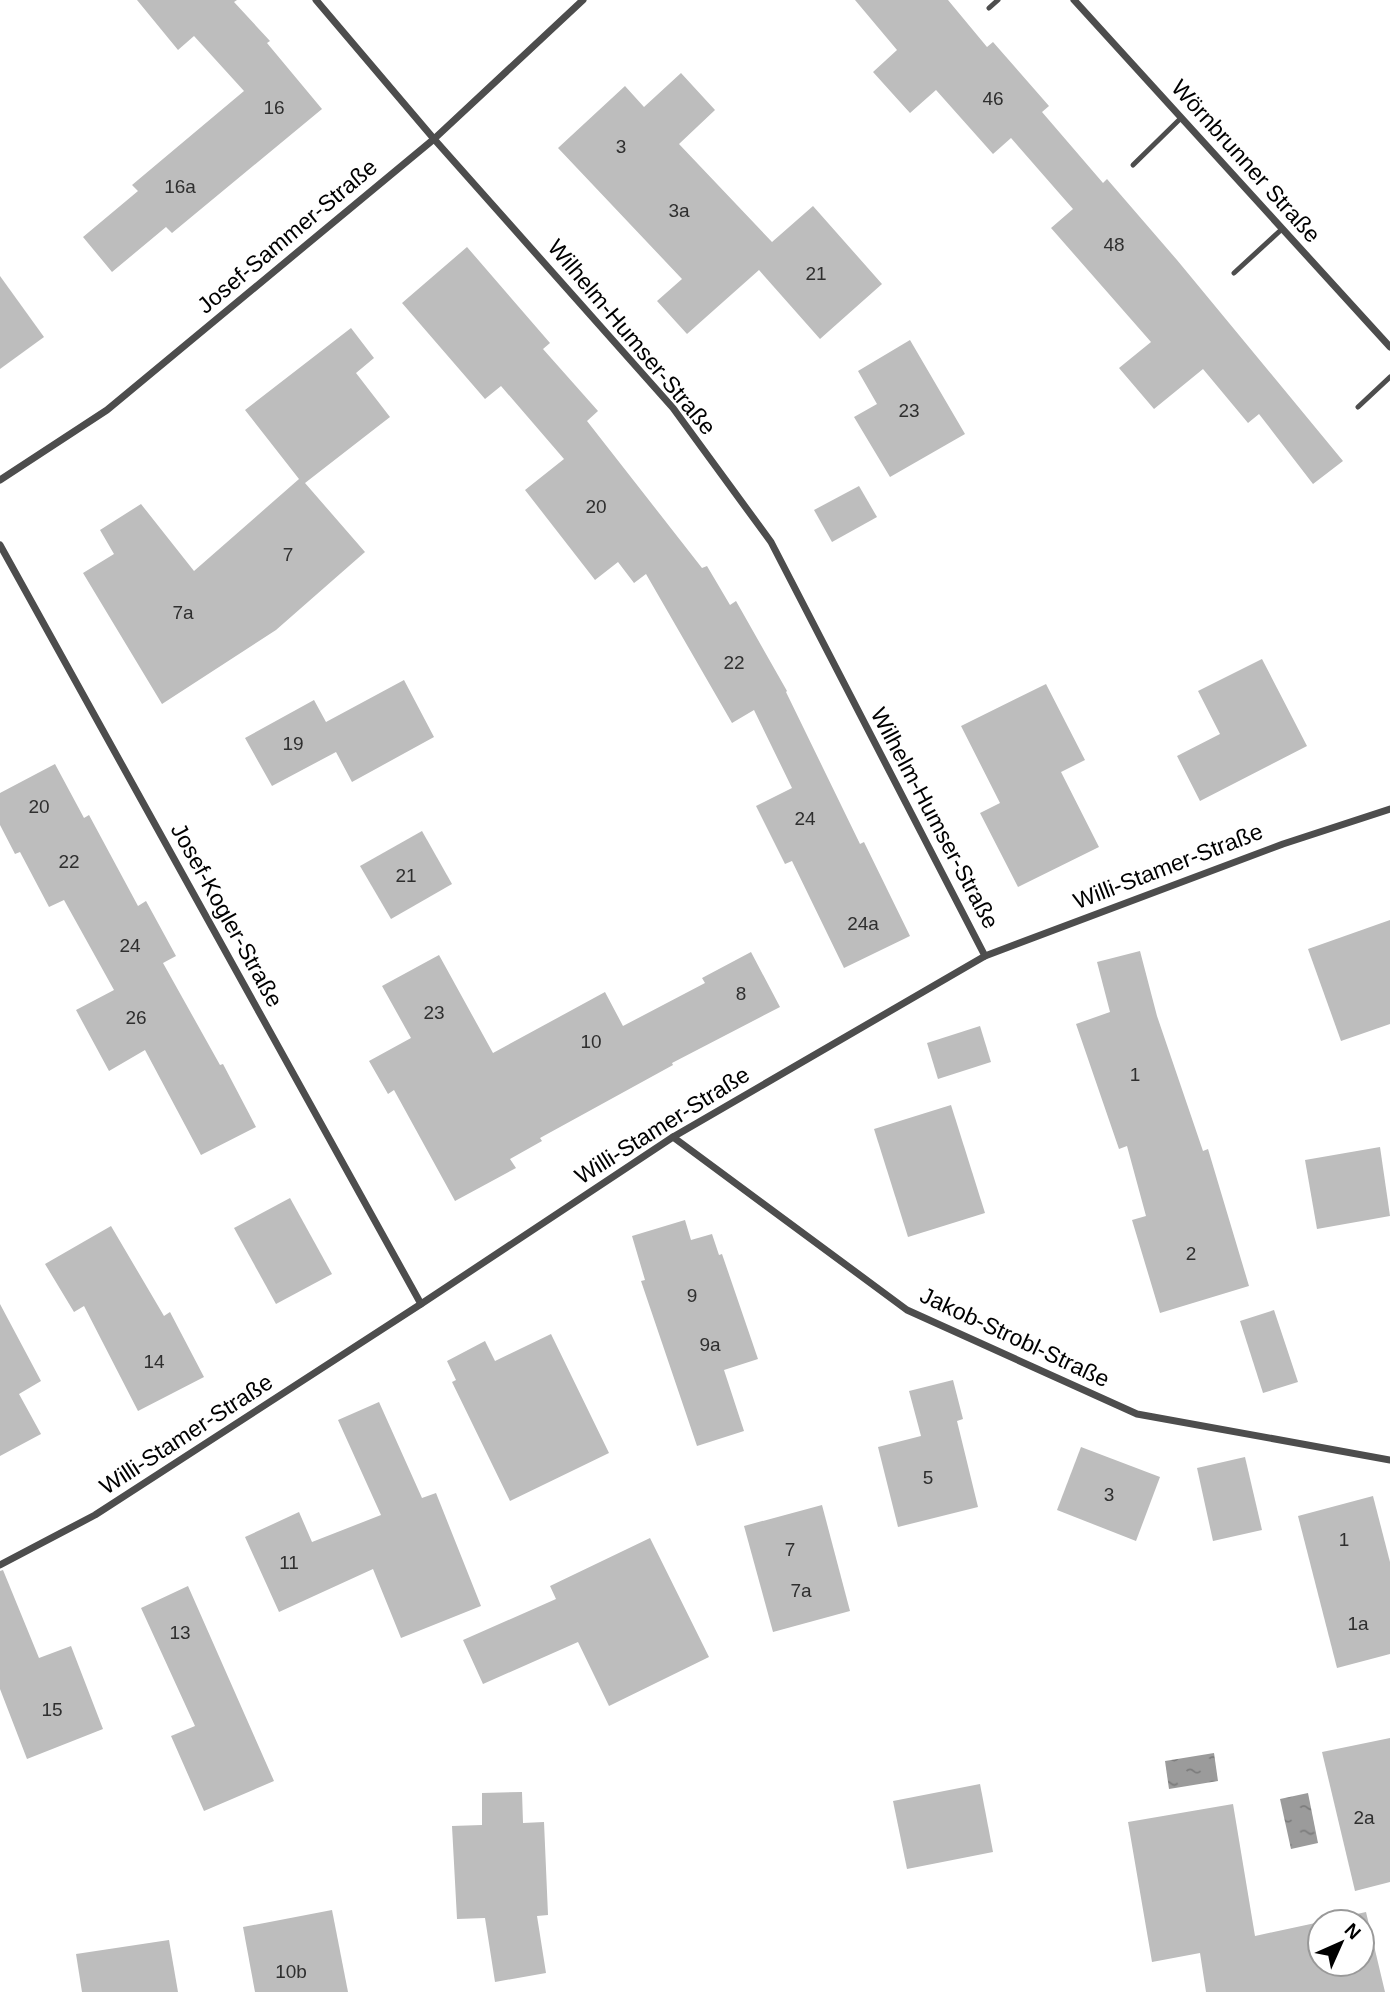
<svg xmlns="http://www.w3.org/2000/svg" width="1390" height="1992" font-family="Helvetica,sans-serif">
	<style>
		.water { fill: url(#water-ripples) }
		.building { fill: #bdbdbd }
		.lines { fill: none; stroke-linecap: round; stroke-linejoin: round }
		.service { stroke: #4d4d4d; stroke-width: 5 }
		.minor { stroke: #4d4d4d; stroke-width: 7 }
		.labels { text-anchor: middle; stroke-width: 5; stroke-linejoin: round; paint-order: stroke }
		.number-label { font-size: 19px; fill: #2f2f2f }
		.street-label { font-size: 23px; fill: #000; stroke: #fff }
	</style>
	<defs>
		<pattern id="water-ripples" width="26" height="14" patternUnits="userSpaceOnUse" patternTransform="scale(1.75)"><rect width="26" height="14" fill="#9b9b9b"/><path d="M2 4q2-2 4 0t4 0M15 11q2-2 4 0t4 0" fill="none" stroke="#7c7c7c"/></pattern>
	</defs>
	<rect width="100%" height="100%" fill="#fff"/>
	<g class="water">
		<path d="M 1214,1753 L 1218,1781 L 1169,1789 L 1165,1761 Z"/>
		<path d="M 1308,1793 L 1318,1843 L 1291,1849 L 1280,1799 Z"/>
	</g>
	<g class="building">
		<path d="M 137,0 L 237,0 L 234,2 L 270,41 L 267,43 L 322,109 L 172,233 L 166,227 L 112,272 L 83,237 L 138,191 L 132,185 L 244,91 L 194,36 L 178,50 Z"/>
		<path d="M 855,0 L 948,0 L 987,47 L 993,42 L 1049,106 L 1042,112 L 1103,183 L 1107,179 L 1177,260 L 1343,461 L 1313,484 L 1259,414 L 1248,423 L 1203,369 L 1154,409 L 1119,368 L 1151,342 L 1051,228 L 1073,209 L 1011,138 L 993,154 L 936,90 L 910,113 L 873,72 L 897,50 Z"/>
		<path d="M 681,73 L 715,110 L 679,144 L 772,242 L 813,206 L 882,284 L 820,339 L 759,270 L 687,334 L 657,301 L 682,279 L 558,148 L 625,86 L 644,107 Z"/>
		<path d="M 467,247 L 550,343 L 543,349 L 598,411 L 587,421 L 702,568 L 707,566 L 730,605 L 736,601 L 787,691 L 786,692 L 860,844 L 864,842 L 910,936 L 844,968 L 792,861 L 785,864 L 756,806 L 792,788 L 754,710 L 732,723 L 646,574 L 634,583 L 618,562 L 595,580 L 525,490 L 564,459 L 501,386 L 485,399 L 402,303 Z"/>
		<path d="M 0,276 L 44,337 L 0,369 Z"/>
		<path d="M 351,328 L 374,358 L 356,373 L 390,417 L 305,483 L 365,552 L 276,630 L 162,704 L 83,573 L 114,554 L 100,530 L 141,504 L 194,571 L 299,479 L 245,410 Z"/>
		<path d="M 910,340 L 965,434 L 890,477 L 854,417 L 877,404 L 858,371 Z"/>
		<path d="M 859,486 L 877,517 L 832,542 L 814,510 Z"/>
		<path d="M 1262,659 L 1307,746 L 1200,801 L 1177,756 L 1220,734 L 1198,691 Z"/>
		<path d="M 404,680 L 434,737 L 352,782 L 336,752 L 272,786 L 245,738 L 314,700 L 326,722 Z"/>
		<path d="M 1046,684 L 1085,760 L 1061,772 L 1099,847 L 1018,887 L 980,813 L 1000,803 L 961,726 Z"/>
		<path d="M 55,764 L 84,818 L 89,815 L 138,906 L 146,901 L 176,956 L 163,963 L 220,1065 L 223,1064 L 256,1127 L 201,1155 L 145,1050 L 109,1071 L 76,1010 L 114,990 L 64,900 L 49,907 L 20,852 L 15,854 L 0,825 L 0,793 Z"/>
		<path d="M 422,831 L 452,884 L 391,919 L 360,866 Z"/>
		<path d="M 1390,920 L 1390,1024 L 1341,1041 L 1308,949 Z"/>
		<path d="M 1140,951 L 1157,1016 L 1203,1151 L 1208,1149 L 1249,1286 L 1160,1313 L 1132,1220 L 1146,1216 L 1127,1146 L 1119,1149 L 1076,1024 L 1110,1012 L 1097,962 Z"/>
		<path d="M 751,952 L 780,1007 L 672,1063 L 673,1065 L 540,1138 L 542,1141 L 510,1159 L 516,1168 L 455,1201 L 394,1090 L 388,1094 L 369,1061 L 411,1038 L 382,986 L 439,955 L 493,1053 L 605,992 L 623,1026 L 705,983 L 702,978 Z"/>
		<path d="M 980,1026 L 991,1062 L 938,1079 L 927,1043 Z"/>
		<path d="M 951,1105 L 985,1213 L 908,1237 L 874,1129 Z"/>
		<path d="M 1380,1147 L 1390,1216 L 1317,1229 L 1305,1160 Z"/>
		<path d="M 290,1198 L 332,1274 L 276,1304 L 234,1228 Z"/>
		<path d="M 685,1220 L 691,1240 L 712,1234 L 719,1255 L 722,1254 L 758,1359 L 724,1370 L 744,1431 L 697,1446 L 641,1281 L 645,1280 L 632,1236 Z"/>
		<path d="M 111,1226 L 164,1316 L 170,1312 L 204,1377 L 138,1411 L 84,1306 L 74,1312 L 45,1264 Z"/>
		<path d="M 0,1304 L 41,1381 L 19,1394 L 41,1434 L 0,1456 Z"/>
		<path d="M 1274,1310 L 1298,1382 L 1263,1393 L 1240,1321 Z"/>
		<path d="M 551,1334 L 609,1453 L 510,1501 L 452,1382 L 456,1380 L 447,1361 L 485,1341 L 495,1361 Z"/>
		<path d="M 953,1380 L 963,1419 L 957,1421 L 978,1507 L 898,1527 L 878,1447 L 921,1436 L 909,1391 Z"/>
		<path d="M 379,1402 L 422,1498 L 436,1493 L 481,1606 L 401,1638 L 373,1569 L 279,1612 L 245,1537 L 299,1512 L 312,1542 L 381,1515 L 338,1420 Z"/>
		<path d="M 1081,1447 L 1160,1477 L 1136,1541 L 1057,1510 Z"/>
		<path d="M 1245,1457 L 1262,1530 L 1213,1541 L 1197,1468 Z"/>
		<path d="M 1373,1496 L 1390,1562 L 1390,1654 L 1337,1668 L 1298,1516 Z"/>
		<path d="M 822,1505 L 850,1611 L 773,1632 L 744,1526 Z"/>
		<path d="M 650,1538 L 709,1657 L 609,1706 L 578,1642 L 483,1684 L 463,1640 L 556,1599 L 550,1586 Z"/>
		<path d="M 3,1570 L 39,1658 L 71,1646 L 103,1729 L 27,1759 L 0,1689 L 0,1571 Z"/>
		<path d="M 188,1586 L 274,1781 L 204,1811 L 171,1736 L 195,1726 L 141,1608 Z"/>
		<path d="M 1390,1738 L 1390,1882 L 1355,1891 L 1322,1752 Z"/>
		<path d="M 980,1784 L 993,1852 L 907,1869 L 893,1801 Z"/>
		<path d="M 522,1792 L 523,1823 L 544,1822 L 548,1915 L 537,1916 L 546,1973 L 495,1982 L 485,1918 L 457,1919 L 452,1826 L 482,1825 L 482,1793 Z"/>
		<path d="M 1233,1804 L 1255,1936 L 1320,1922 L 1320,1964 L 1362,1964 L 1362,1922 L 1320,1922 L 1366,1912 L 1385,1992 L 1206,1992 L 1200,1953 L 1152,1962 L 1128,1822 Z"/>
		<path d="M 332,1910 L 348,1992 L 255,1992 L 243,1927 Z"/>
		<path d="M 169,1940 L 178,1992 L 82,1992 L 76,1954 Z"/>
	</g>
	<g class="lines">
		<g class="service">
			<path d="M 989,8 L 998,0"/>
			<path d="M 1133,165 L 1181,118"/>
			<path d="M 1234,273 L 1282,229"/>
			<path d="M 1358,407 L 1390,377"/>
		</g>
		<g class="minor">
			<path d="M 316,0 L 434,139 L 673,408 L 771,542 L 985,956"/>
			<path d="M 1074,0 L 1390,347"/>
			<path d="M 0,480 L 107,410 L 434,139 L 583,0"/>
			<path d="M 0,545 L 421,1304"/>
			<path d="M 673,1137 L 907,1310 L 1137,1414 L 1390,1460"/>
			<path d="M 0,1565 L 95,1515 L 421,1304 L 673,1137 L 985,956 L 1283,844 L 1390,809"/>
		</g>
	</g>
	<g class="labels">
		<g class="number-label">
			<text x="993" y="105">46</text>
			<text x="274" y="114">16</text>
			<text x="621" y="153">3</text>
			<text x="180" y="193">16a</text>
			<text x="679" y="217">3a</text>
			<text x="1114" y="251">48</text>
			<text x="816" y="280">21</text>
			<text x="909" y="417">23</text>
			<text x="596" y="513">20</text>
			<text x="288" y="561">7</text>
			<text x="183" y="619">7a</text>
			<text x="734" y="669">22</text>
			<text x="293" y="750">19</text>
			<text x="39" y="813">20</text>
			<text x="805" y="825">24</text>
			<text x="69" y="868">22</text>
			<text x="406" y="882">21</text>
			<text x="863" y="930">24a</text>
			<text x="130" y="952">24</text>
			<text x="741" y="1000">8</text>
			<text x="434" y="1019">23</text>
			<text x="136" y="1024">26</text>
			<text x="591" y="1048">10</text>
			<text x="1135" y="1081">1</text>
			<text x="1191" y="1260">2</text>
			<text x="692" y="1302">9</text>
			<text x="710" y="1351">9a</text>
			<text x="154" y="1368">14</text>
			<text x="928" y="1484">5</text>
			<text x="1109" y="1501">3</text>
			<text x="1344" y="1546">1</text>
			<text x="790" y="1556">7</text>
			<text x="289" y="1569">11</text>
			<text x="801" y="1597">7a</text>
			<text x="1358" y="1630">1a</text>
			<text x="180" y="1639">13</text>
			<text x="52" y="1716">15</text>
			<text x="1364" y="1824">2a</text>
			<text x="291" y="1978">10b</text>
		</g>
		<g class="street-label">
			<text transform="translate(1246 161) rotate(48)" y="8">Wörnbrunner Straße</text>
			<text transform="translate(287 236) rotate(-40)" y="8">Josef-Sammer-Straße</text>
			<text transform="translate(632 337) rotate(50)" y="8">Wilhelm-Humser-Straße</text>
			<text transform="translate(935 818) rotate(62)" y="8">Wilhelm-Humser-Straße</text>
			<text transform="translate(1168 866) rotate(-21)" y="8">Willi-Stamer-Straße</text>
			<text transform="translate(227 915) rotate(61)" y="8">Josef-Kogler-Straße</text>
			<text transform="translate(662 1125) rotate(-32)" y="8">Willi-Stamer-Straße</text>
			<text transform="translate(1015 1337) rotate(25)" y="8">Jakob-Strobl-Straße</text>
			<text transform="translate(186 1434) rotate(-33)" y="8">Willi-Stamer-Straße</text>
		</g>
	</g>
	<g transform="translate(1341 1943) rotate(45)"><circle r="33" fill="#ffffff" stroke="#999999" stroke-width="2"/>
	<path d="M0-5L12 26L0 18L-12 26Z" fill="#000000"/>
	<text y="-10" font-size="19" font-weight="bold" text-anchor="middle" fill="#000000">N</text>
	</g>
</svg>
